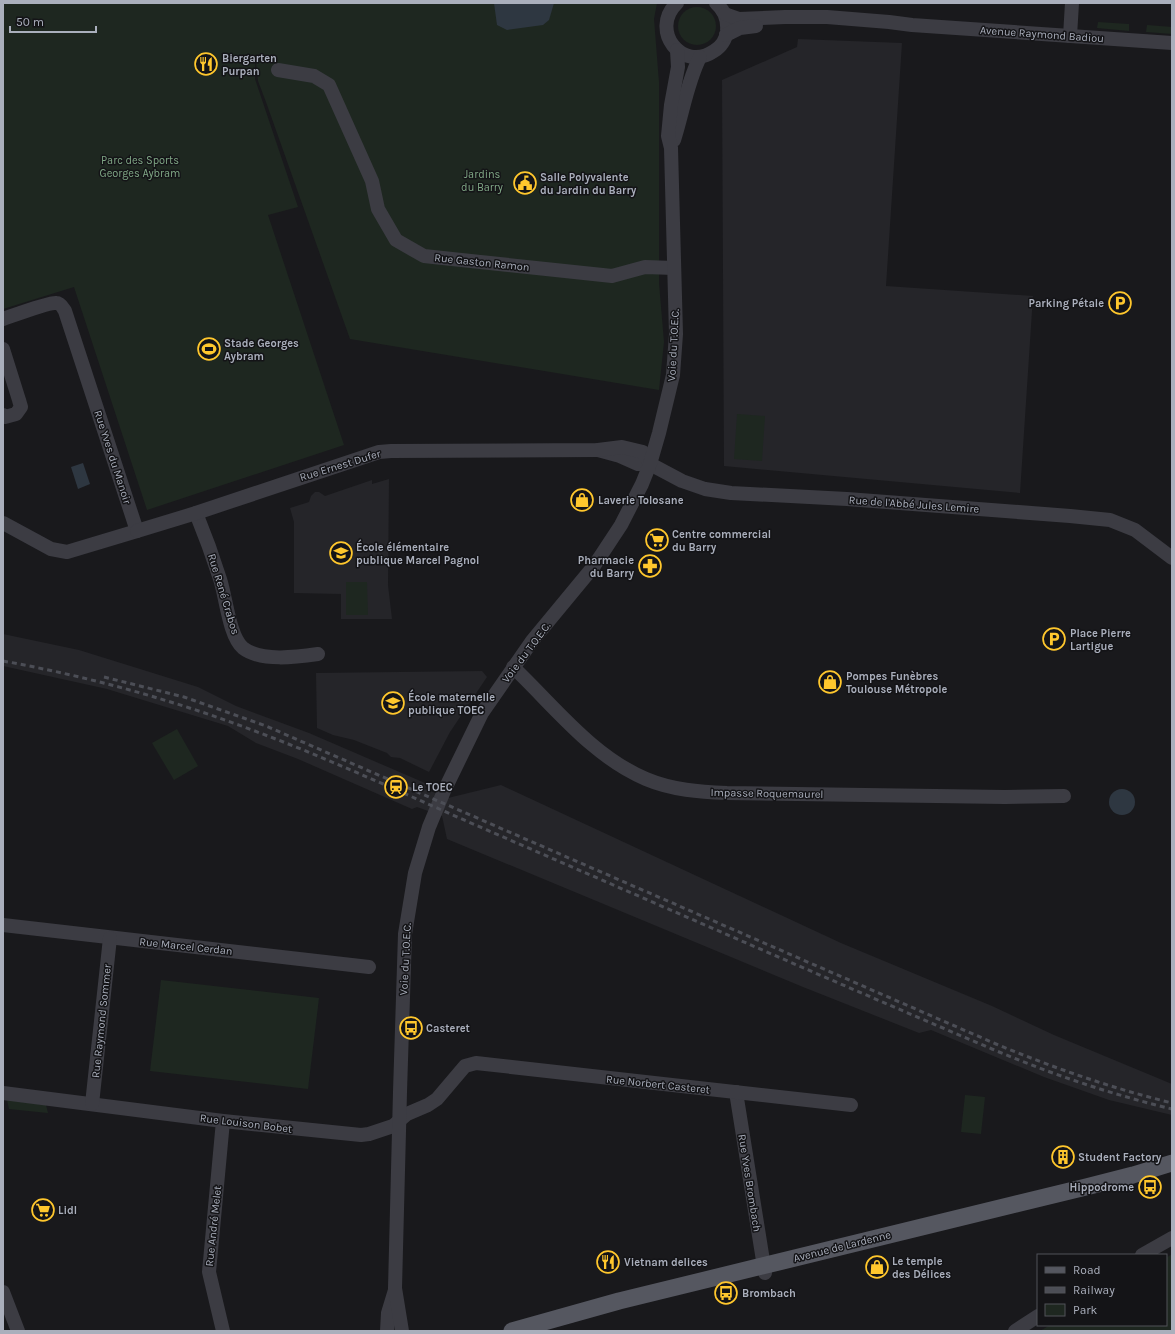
<svg xmlns="http://www.w3.org/2000/svg" width="1175" height="1334" font-family="Karla,sans-serif">
	<style>
		.built { fill: #252529 }
		.green { fill: #1e2720 }
		.water { fill: #2e3741 }
		.lines { fill: none; stroke-linecap: round; stroke-linejoin: round }
		.minor { stroke: #3c3c43; stroke-width: 14 }
		.major { stroke: #555760; stroke-width: 17 }
		.rail { stroke: #4c4e56; stroke-width: 3; stroke-dasharray: 5 4; stroke-linecap: butt }
		.labels { text-anchor: middle; stroke-width: 3; stroke-linejoin: round; paint-order: stroke }
		.street-label { font-size: 11px; fill: #aaafbc; stroke: #141417 }
		.poi-label { font-size: 11px; font-weight: bold; fill: #aaafbc; stroke: #141417; text-anchor: start }
		.park-label { font-size: 11px; fill: #80a886; stroke: #141417 }
	</style>
	<rect width="100%" height="100%" fill="#19191c"/>
	<g class="built">
		<path d="M 798,39 L 902,43 L 886,286 L 1033,296 L 1020,493 L 724,466 L 722,80 L 797,47 Z"/>
		<path d="M 389,479 L 388,585 L 392,619 L 341,619 L 341,594 L 294,593 L 294,522 L 290,508 L 309,502 L 311,496 L 315,492 L 319,492 L 325,496 L 372,480 L 372,484 Z"/>
		<path d="M 3,634 L 79,650 L 198,687 L 236,706 L 309,733 L 425,783 L 426,786 L 425,789 L 448,798 L 501,785 L 841,943 L 992,1006 L 1054,1035 L 1172,1084 L 1172,1115 L 1109,1100 L 1044,1077 L 931,1030 L 919,1033 L 803,987 L 447,839 L 442,816 L 417,807 L 412,809 L 298,759 L 256,743 L 228,726 L 107,689 L 3,666 Z"/>
		<path d="M 482,671 L 487,677 L 450,732 L 429,772 L 400,758 L 391,757 L 387,753 L 354,740 L 333,735 L 317,728 L 316,673 Z"/>
	</g>
	<g class="green">
		<path d="M 3,3 L 657,3 L 654,19 L 659,82 L 659,283 L 664,342 L 659,390 L 350,339 L 266,102 L 258,81 L 255,53 L 255,79 L 298,207 L 268,215 L 344,445 L 147,510 L 74,287 L 3,309 Z"/>
		<circle cx="697" cy="26" r="19"/>
		<path d="M 1098,22 L 1129,24 L 1129,31 L 1097,28 Z"/>
		<path d="M 1147,25 L 1172,27 L 1172,34 L 1146,32 Z"/>
		<path d="M 737,414 L 765,416 L 762,461 L 734,459 Z"/>
		<path d="M 346,582 L 367,582 L 368,615 L 346,615 Z"/>
		<path d="M 177,729 L 198,766 L 174,780 L 152,743 Z"/>
		<path d="M 161,980 L 319,998 L 308,1089 L 150,1071 Z"/>
		<path d="M 965,1095 L 985,1097 L 981,1134 L 961,1132 Z"/>
		<path d="M 7,1100 L 46,1105 L 48,1113 L 9,1109 Z"/>
		<path d="M 1172,1254 L 1172,1331 L 1040,1331 L 1050,1325 L 1166,1325 L 1166,1258 Z"/>
	</g>
	<g class="water">
		<path d="M 494,3 L 554,3 L 549,20 L 543,25 L 507,30 L 497,25 Z"/>
		<path d="M 83,463 L 90,484 L 78,489 L 71,467 Z"/>
		<circle cx="1122" cy="802" r="13"/>
	</g>
	<g class="lines">
		<g class="minor">
			<path d="M 677,3 C 649,30 682,73 714,51 C 721,47 726,39 727,31 C 728,20 724,10 716,3"/>
			<path d="M 725,14 L 739,19 L 785,17 L 827,17 L 889,22 L 912,25 L 1172,43"/>
			<path d="M 726,35 L 740,28 L 756,26"/>
			<path d="M 1070,36 L 1072,3"/>
			<path d="M 278,70 L 314,76 L 329,85 L 372,181 L 378,209 L 396,240 L 424,256 L 612,276 L 645,267 L 674,268"/>
			<path d="M 674,140 C 683,112 687,83 700,57"/>
			<path d="M 3,319 C 12,316 49,302 56,303 C 61,303 63,308 65,311 L 137,531 L 67,552 L 51,549 L 3,523"/>
			<path d="M 3,349 L 19,400 L 21,407 L 16,414 L 5,417 L 3,415"/>
			<path d="M 598,450 L 620,456 L 638,464 L 650,464 L 682,481 L 705,489 L 731,493 L 847,499 L 1070,516 L 1110,520 L 1135,530 L 1172,558"/>
			<path d="M 196,513 C 205,535 213,557 220,579 C 226,597 229,636 243,648 C 261,662 297,657 318,654"/>
			<path d="M 137,531 L 196,513 L 379,452 L 391,451 L 598,450 L 622,447 L 643,452 L 650,464"/>
			<path d="M 513,667 C 555,707 592,756 646,779 C 672,790 700,792 727,793 L 1005,797 L 1064,796"/>
			<path d="M 3,925 L 369,967"/>
			<path d="M 736,1092 L 765,1273"/>
			<path d="M 3,1093 L 223,1121 L 361,1135 L 369,1134 L 393,1126 L 407,1114 L 428,1105 L 437,1099 L 465,1066 L 476,1063 L 851,1105"/>
			<path d="M 92,1104 L 110,938"/>
			<path d="M 1142,1255 L 1172,1238"/>
			<path d="M 3,1292 L 18,1331"/>
			<path d="M 223,1331 L 209,1272 L 223,1121"/>
			<path d="M 387,1331 L 388,1313 L 395,1290"/>
			<path d="M 402,1331 L 395,1288 L 400,1092 L 405,934 L 415,873 L 429,827 L 444,791 L 482,713 L 532,641 L 594,566 L 621,525 L 642,484 L 650,464 L 659,433 L 673,375 L 676,334 L 671,148 L 668,136 L 671,105 L 678,67 L 677,50"/>
			<path d="M 1015,1331 L 1038,1316"/>
		</g>
		<path class="major" d="M 512,1331 L 619,1301 L 1086,1187 L 1133,1175 L 1172,1163"/>
		<g class="rail">
			<path d="M 3,661 C 91,677 177,701 260,733 C 337,762 411,797 487,830 C 655,903 823,977 992,1049 C 1051,1074 1110,1094 1172,1109"/>
			<path d="M 104,677 L 184,697 L 266,726 L 996,1044 C 1054,1068 1111,1088 1172,1103"/>
		</g>
	</g>
	<defs>
		<g id="restaurant-ring" transform="scale(1.15)"><circle r="9.5" fill="#141417" stroke="#ffc72d" stroke-width="1.5"/><path d="M-5-6h1v4h1v-4h1v4h1v-4h1v5L-1.5 .5V6h-2V.5L-5-1ZM5-6V6H3V1.5H1.5Q1.5-4 5-6Z" fill="#ffc72d"/></g>
		<g id="civic-ring" transform="scale(1.15)"><circle r="9.5" fill="#141417" stroke="#ffc72d" stroke-width="1.5"/><path d="M-.6-6.5H3V-4.5H.6V-3L4-1V1h2V6H-6V1h2V-1L-.6-3ZM-1.2 2.5V6h2.4V2.5Z" fill="#ffc72d"/></g>
		<g id="parking-ring" transform="scale(1.15)"><circle r="9.5" fill="#141417" stroke="#ffc72d" stroke-width="1.5"/><path d="M-3.5-5.5H1a3.5 3.5 0 0 1 0 7H-1V5.5H-3.5ZM-1-3.4V-.6H.8a1.4 1.4 0 0 0 0-2.8Z" fill="#ffc72d"/></g>
		<g id="stadium-ring" transform="scale(1.15)"><circle r="9.5" fill="#141417" stroke="#ffc72d" stroke-width="1.5"/><path d="M0-5a6.5 5 0 1 0 0 10a6.5 5 0 1 0 0-10ZM-3.5-1.8h7v3.6h-7Z" fill="#ffc72d"/></g>
		<g id="shop-ring" transform="scale(1.15)"><circle r="9.5" fill="#141417" stroke="#ffc72d" stroke-width="1.5"/><path d="M-5-2.5h2.3a2.7 3.5 0 0 1 5.4 0H5L5.5 6h-11ZM-1.5-2.5h3a1.5 2.3 0 0 0-3 0Z" fill="#ffc72d"/></g>
		<g id="supermarket-ring" transform="scale(1.15)"><circle r="9.5" fill="#141417" stroke="#ffc72d" stroke-width="1.5"/><path d="M-6-5.5h2.5l.6 2H6L4.5 2H-2.5L-4.4-4H-6ZM-1.5 3.2a1.3 1.3 0 1 0 .1 0ZM3 3.2a1.3 1.3 0 1 0 .1 0Z" fill="#ffc72d"/></g>
		<g id="school-ring" transform="scale(1.15)"><circle r="9.5" fill="#141417" stroke="#ffc72d" stroke-width="1.5"/><path d="M0-5L7-2L0 1L-7-2ZM-4 1L0 2.5L4 1V4Q0 6-4 4Z" fill="#ffc72d"/></g>
		<g id="pharmacy-ring" transform="scale(1.15)"><circle r="9.5" fill="#141417" stroke="#ffc72d" stroke-width="1.5"/><path d="M-2-6h4v4h4v4h-4v4h-4v-4h-4v-4h4Z" fill="#ffc72d"/></g>
		<g id="station-ring" transform="scale(1.15)"><circle r="9.5" fill="#141417" stroke="#ffc72d" stroke-width="1.5"/><path d="M-3-6H3Q5-6 5-4V2Q5 4 3 4L4.5 6H3L1.5 4h-3L-3 6H-4.5L-3 4Q-5 4-5 2V-4Q-5-6-3-6ZM-3.5-4v3h7v-3ZM-3.5 1v1.5H-2V1ZM2 1v1.5H3.5V1Z" fill="#ffc72d"/></g>
		<g id="bus-ring" transform="scale(1.15)"><circle r="9.5" fill="#141417" stroke="#ffc72d" stroke-width="1.5"/><path d="M-5-6H5V4H4V6H2V4H-2V6H-4V4H-5ZM-3.5-4V0h7V-4ZM-3.5 1.2v1.5H-2V1.2ZM2 1.2v1.5H3.5V1.2Z" fill="#ffc72d"/></g>
		<g id="building-ring" transform="scale(1.15)"><circle r="9.5" fill="#141417" stroke="#ffc72d" stroke-width="1.5"/><path d="M-4-6H4V6H1V3H-1V6H-4ZM-2.5-4.3h1.7v1.8h-1.7ZM.8-4.3h1.7v1.8H.8ZM-2.5-1h1.7V.8h-1.7ZM.8-1h1.7V.8H.8Z" fill="#ffc72d"/></g>
	</defs>
	<g fill-rule="evenodd">
		<use href="#restaurant-ring" x="206" y="64"/>
		<use href="#civic-ring" x="525" y="183"/>
		<use href="#parking-ring" x="1120" y="303"/>
		<use href="#stadium-ring" x="209" y="349"/>
		<use href="#shop-ring" x="582" y="500"/>
		<use href="#supermarket-ring" x="657" y="540"/>
		<use href="#school-ring" x="341" y="553"/>
		<use href="#pharmacy-ring" x="650" y="566"/>
		<use href="#parking-ring" x="1054" y="639"/>
		<use href="#shop-ring" x="830" y="682"/>
		<use href="#school-ring" x="393" y="703"/>
		<use href="#station-ring" x="396" y="787"/>
		<use href="#bus-ring" x="411" y="1028"/>
		<use href="#building-ring" x="1063" y="1157"/>
		<use href="#bus-ring" x="1150" y="1187"/>
		<use href="#supermarket-ring" x="43" y="1210"/>
		<use href="#restaurant-ring" x="608" y="1262"/>
		<use href="#shop-ring" x="877" y="1267"/>
		<use href="#bus-ring" x="726" y="1293"/>
	</g>
	<g class="labels">
		<g class="street-label">
			<text transform="translate(1042 34) rotate(4)" y="4">Avenue Raymond Badiou</text>
			<text transform="translate(482 262) rotate(6)" y="4">Rue Gaston Ramon</text>
			<text transform="translate(673 345) rotate(-87)" y="4">Voie du T.O.E.C.</text>
			<text transform="translate(113 457) rotate(72)" y="4">Rue Yves du Manoir</text>
			<text transform="translate(340 465) rotate(-17)" y="4">Rue Ernest Dufer</text>
			<text transform="translate(914 504) rotate(4)" y="4">Rue de l'Abbé Jules Lemire</text>
			<text transform="translate(224 594) rotate(73)" y="4">Rue René Crabos</text>
			<text transform="translate(526 652) rotate(-53)" y="4">Voie du T.O.E.C.</text>
			<text transform="translate(767 793) rotate(1)" y="4">Impasse Roquemaurel</text>
			<text transform="translate(186 946) rotate(6)" y="4">Rue Marcel Cerdan</text>
			<text transform="translate(405 959) rotate(-87)" y="4">Voie du T.O.E.C.</text>
			<text transform="translate(101 1021) rotate(-84)" y="4">Rue Raymond Sommer</text>
			<text transform="translate(658 1084) rotate(6)" y="4">Rue Norbert Casteret</text>
			<text transform="translate(246 1123) rotate(7)" y="4">Rue Louison Bobet</text>
			<text transform="translate(750 1183) rotate(81)" y="4">Rue Yves Brombach</text>
			<text transform="translate(213 1226) rotate(-84)" y="4">Rue André Melet</text>
			<text transform="translate(842 1246) rotate(-14)" y="4">Avenue de Lardenne</text>
		</g>
		<g class="poi-label">
			<text x="222" y="62">Biergarten<tspan x="222" dy="13">Purpan</tspan></text>
			<text x="540" y="181">Salle Polyvalente<tspan x="540" dy="13">du Jardin du Barry</tspan></text>
			<text x="1104" y="307" text-anchor="end">Parking Pétale</text>
			<text x="224" y="347">Stade Georges<tspan x="224" dy="13">Aybram</tspan></text>
			<text x="598" y="504">Laverie Tolosane</text>
			<text x="672" y="538">Centre commercial<tspan x="672" dy="13">du Barry</tspan></text>
			<text x="356" y="551">École élémentaire<tspan x="356" dy="13">publique Marcel Pagnol</tspan></text>
			<text x="634" y="564" text-anchor="end">Pharmacie<tspan x="634" dy="13">du Barry</tspan></text>
			<text x="1070" y="637">Place Pierre<tspan x="1070" dy="13">Lartigue</tspan></text>
			<text x="846" y="680">Pompes Funèbres<tspan x="846" dy="13">Toulouse Métropole</tspan></text>
			<text x="408" y="701">École maternelle<tspan x="408" dy="13">publique TOEC</tspan></text>
			<text x="412" y="791">Le TOEC</text>
			<text x="426" y="1032">Casteret</text>
			<text x="1078" y="1161">Student Factory</text>
			<text x="1134" y="1191" text-anchor="end">Hippodrome</text>
			<text x="58" y="1214">Lidl</text>
			<text x="892" y="1265">Le temple<tspan x="892" dy="13">des Délices</tspan></text>
			<text x="624" y="1266">Vietnam delices</text>
			<text x="742" y="1297">Brombach</text>
		</g>
		<g class="park-label">
			<text x="140" y="164">Parc des Sports<tspan x="140" dy="13">Georges Aybram</tspan></text>
			<text x="482" y="178">Jardins<tspan x="482" dy="13">du Barry</tspan></text>
		</g>
	</g>
	<rect width="1175" height="1334" fill="none" stroke="#aaafbc" stroke-width="8"/>
	<rect x="1037" y="1254" width="130" height="72" fill="#141417" stroke="#505259"/>
	<rect x="1045" y="1267" width="20" height="6" fill="#555760" stroke="#505259"/>
	<text x="1073" y="1274" font-size="12" fill="#aaafbc">Road</text>
	<rect x="1045" y="1287" width="20" height="6" fill="#4c4e56" stroke="#505259"/>
	<text x="1073" y="1294" font-size="12" fill="#aaafbc">Railway</text>
	<rect x="1045" y="1304" width="20" height="12" fill="#1e2720" stroke="#505259"/>
	<text x="1073" y="1314" font-size="12" fill="#aaafbc">Park</text>
	<path d="M10 26v6h86v-6" fill="none" stroke="#aaafbc" stroke-width="2"/>
	<text x="16" y="26" font-size="12" fill="#aaafbc" stroke="#141417" stroke-width="3" paint-order="stroke">50 m</text>
</svg>
